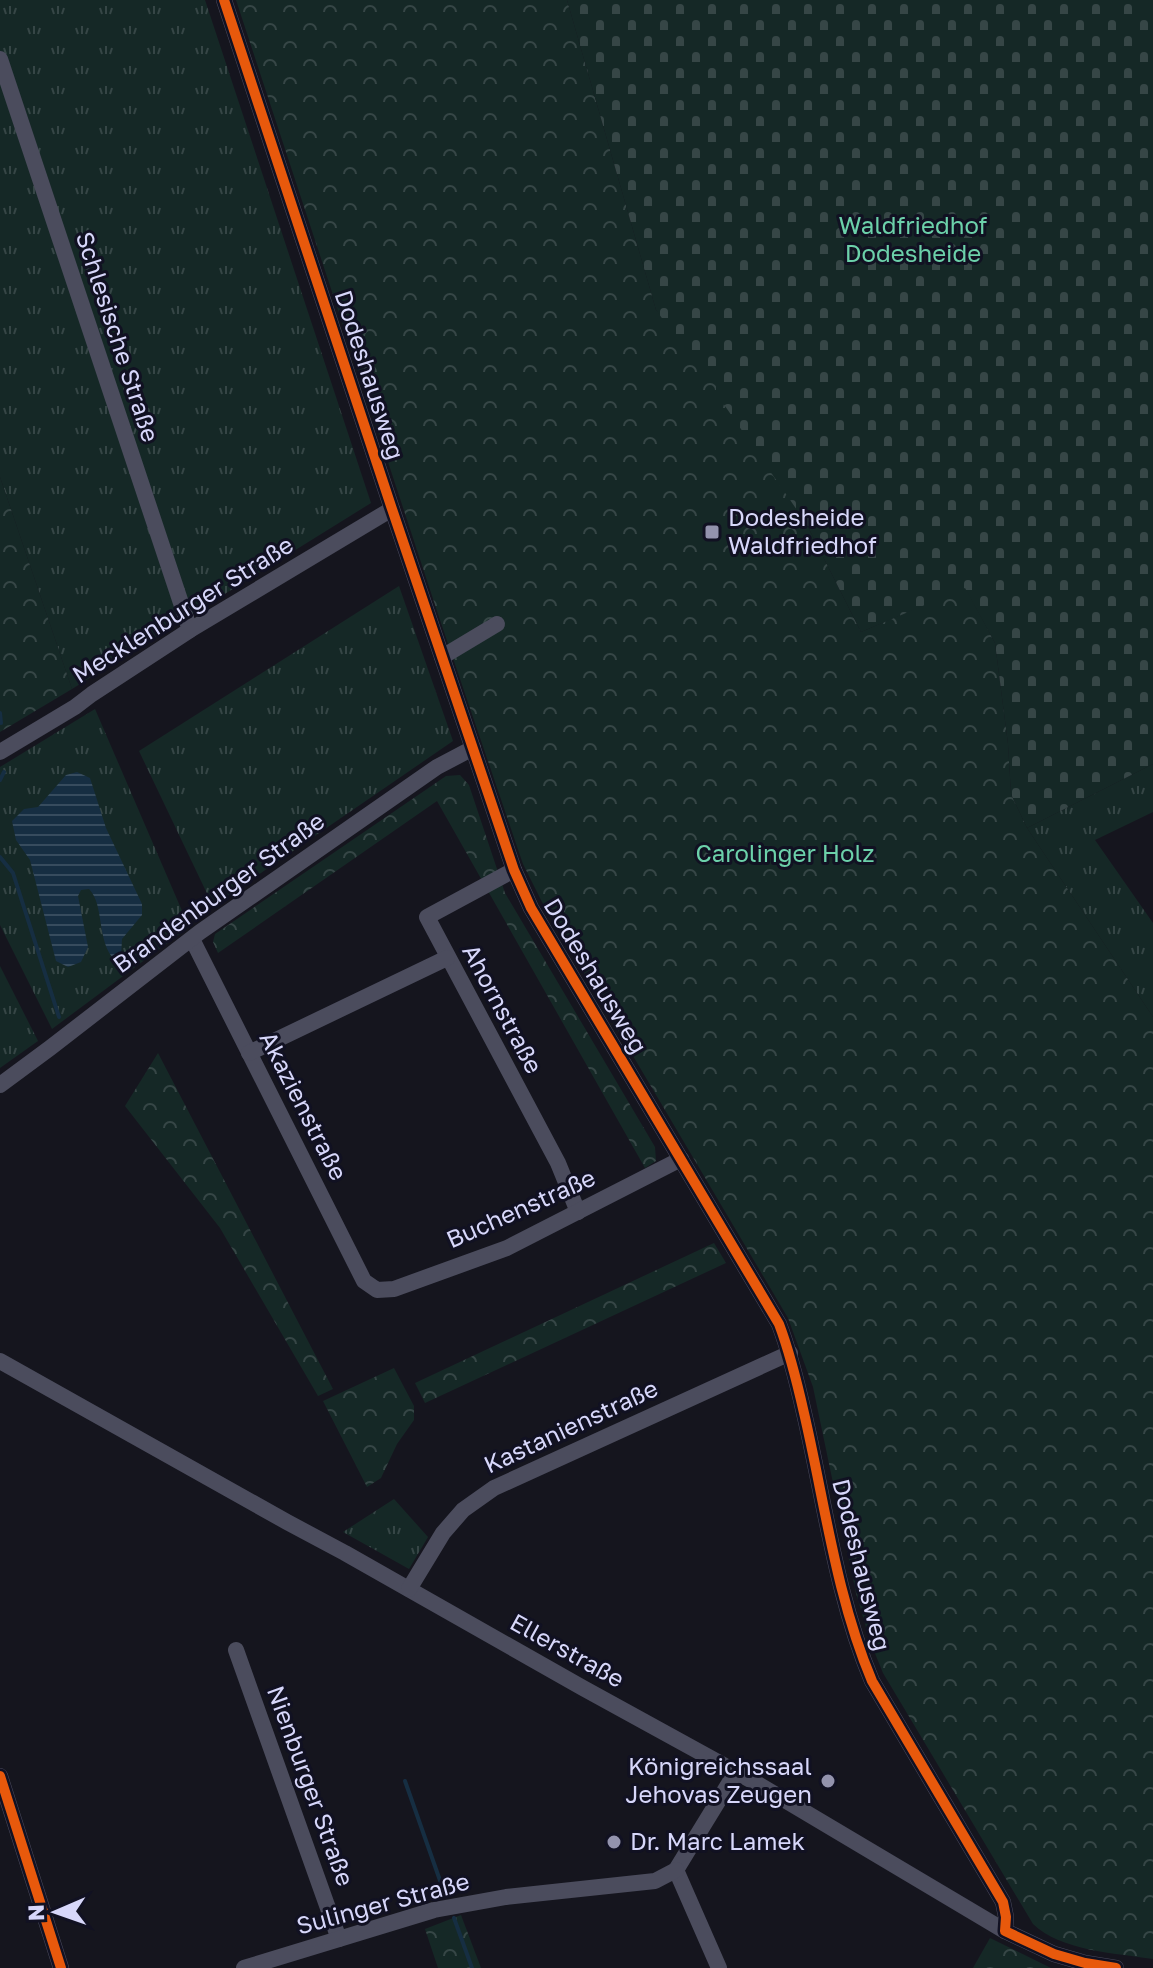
<svg xmlns="http://www.w3.org/2000/svg" width="1153" height="1968" font-family="'Golos Text',sans-serif">
	<style>
		.grass { fill: url(#grass-tufts) }
		.forest { fill: url(#forest-crowns) }
		.cemetery { fill: url(#cemetery-stones) }
		.water { fill: url(#water-rules) }
		.lines { fill: none; stroke-linecap: round; stroke-linejoin: round }
		.stream { stroke: #162e42; stroke-width: 4 }
		.minor { stroke: #4b4c5d; stroke-width: 16 }
		.cycleway-casing { stroke: #112; stroke-width: 15 }
		.cycleway { stroke: #e8590c; stroke-width: 10 }
		.poi-dot { fill: #9393ad; stroke: #112; stroke-width: 3 }
		.labels { text-anchor: middle; stroke-width: 6; stroke-linejoin: round; paint-order: stroke }
		.park-label { font-size: 24px; fill: #6cd1aa; stroke: #112 }
		.street-label { font-size: 24px; fill: #d7d7fa; stroke: #112 }
		.poi-label { font-size: 24px; fill: #d7d7fa; stroke: #112; text-anchor: start }
	</style>
	<defs>
		<pattern id="grass-tufts" width="24" height="20" patternUnits="userSpaceOnUse" patternTransform="scale(2)"><rect width="24" height="20" fill="#152826"/><path d="M3 7l-1-3M5 7V3M7 7l1-3M15 17l-1-3M17 17v-4M19 17l1-3" fill="none" stroke="#364646"/></pattern>
		<pattern id="forest-crowns" width="20" height="18" patternUnits="userSpaceOnUse" patternTransform="scale(2)"><rect width="20" height="18" fill="#152826"/><path d="M2 6a3 3 0 1 1 6 0M12 15a3 3 0 1 1 6 0" fill="none" stroke="#364646"/></pattern>
		<pattern id="cemetery-stones" width="16" height="16" patternUnits="userSpaceOnUse" patternTransform="scale(2)"><rect width="16" height="16" fill="#152826"/><path d="M2 7V4a2 2 0 0 1 4 0v3zM10 15v-3a2 2 0 0 1 4 0v3z" fill="#364646"/></pattern>
		<pattern id="water-rules" width="6" height="5" patternUnits="userSpaceOnUse" patternTransform="scale(2)"><rect width="6" height="5" fill="#162e42"/><path d="M0 2.5h6" fill="none" stroke="#374c5e"/></pattern>
	</defs>
	<rect width="100%" height="100%" fill="#15151e"/>
	<g class="grass">
		<path d="M 0,0 L 205,0 L 371,503 L 72,689 L 0,477 Z"/>
		<path d="M 399,586 L 453,741 L 213,906 L 139,751 Z"/>
		<path d="M 95,709 L 189,927 L 52,1029 L 0,925 L 0,767 Z"/>
		<path d="M 1153,764 L 1153,812 L 1095,840 L 1153,923 L 1153,1017 L 1027,828 Z"/>
		<path d="M 0,966 L 38,1041 L 0,1068 Z"/>
		<path d="M 394,1499 L 428,1537 L 409,1569 L 343,1532 Z"/>
	</g>
	<g class="forest">
		<path d="M 236,0 L 567,0 L 656,310 L 716,378 L 806,523 L 861,632 L 965,587 L 995,643 L 1008,744 L 1011,794 L 1027,828 L 1153,1017 L 1153,1959 C 1115,1953 1061,1951 1033,1924 L 883,1673 L 870,1641 L 856,1593 L 813,1387 L 788,1318 L 542,902 L 523,864 L 440,620 Z"/>
		<path d="M 0,477 L 72,689 L 0,732 Z"/>
		<path d="M 460,775 L 469,785 L 505,893 L 655,1147 L 656,1161 L 645,1168 L 437,801 L 218,953 L 213,942 L 215,934 L 446,776 Z"/>
		<path d="M 158,1053 L 333,1389 L 318,1396 L 220,1228 L 125,1106 Z"/>
		<path d="M 714,1243 L 726,1263 L 425,1403 L 415,1383 Z"/>
		<path d="M 394,1368 L 414,1406 L 414,1420 L 397,1444 L 381,1478 L 367,1487 L 323,1401 Z"/>
		<path d="M 461,1915 L 481,1968 L 438,1968 L 425,1929 Z"/>
		<path d="M 990,1938 L 1051,1968 L 973,1968 Z"/>
	</g>
	<path class="cemetery" d="M 567,0 L 1153,0 L 1153,764 L 1027,828 L 1011,794 L 1008,744 L 995,643 L 965,588 L 861,632 L 806,523 L 716,393 L 716,378 L 705,377 L 656,310 Z"/>
	<path class="water" d="M 77,772 L 90,778 L 106,828 L 142,904 L 142,915 L 122,939 L 121,957 L 115,960 C 96,942 105,905 89,889 L 81,890 L 78,896 L 88,947 L 81,962 L 68,967 L 56,961 L 30,860 L 16,840 L 12,821 L 24,809 L 38,807 L 66,775 Z"/>
	<g class="lines">
		<g class="stream">
			<path d="M 0,713 L 1,723"/>
			<path d="M 0,780 L 4,772"/>
			<path d="M 0,857 L 13,873 L 59,1017"/>
			<path d="M 405,1781 L 443,1889"/>
			<path d="M 454,1918 L 472,1968"/>
		</g>
		<g class="minor">
			<path d="M 224,0 L 392,509 L 514,870 L 531,908 L 779,1324 C 790,1353 797,1382 804,1413 C 825,1503 836,1596 872,1681 L 1003,1902 L 1006,1917 L 1005,1931"/>
			<path d="M 0,59 L 190,630"/>
			<path d="M 442,657 L 497,624"/>
			<path d="M 0,752 L 75,707 L 92,694 L 190,630 L 392,509"/>
			<path d="M 514,870 L 427,917 L 558,1163 L 578,1212"/>
			<path d="M 192,939 L 364,1281 L 377,1290 L 394,1289 L 507,1248 L 681,1159"/>
			<path d="M 249,1053 L 447,958"/>
			<path d="M 0,1085 L 50,1048 L 200,932 L 437,767 L 473,748"/>
			<path d="M 0,1361 L 287,1522 L 345,1553 L 583,1688 L 756,1783 L 1005,1931 L 1054,1954 L 1085,1963 L 1116,1968"/>
			<path d="M 409,1589 L 443,1533 L 463,1510 L 494,1488 L 790,1353"/>
			<path d="M 236,1650 L 339,1939"/>
			<path d="M 0,1776 L 61,1968"/>
			<path d="M 676,1870 L 736,1772"/>
			<path d="M 676,1870 L 719,1968"/>
			<path d="M 244,1968 L 434,1910 L 506,1897 L 655,1881 L 676,1870"/>
		</g>
		<g class="cycleway-casing">
			<g id="cycleway">
				<path d="M 224,0 L 392,509 L 514,870 L 531,908 L 779,1324 C 790,1353 797,1382 804,1413 C 825,1503 836,1596 872,1681 L 1003,1902 L 1006,1917 L 1005,1931 L 1054,1954 L 1085,1963 L 1116,1968"/>
				<path d="M 0,1776 L 61,1968"/>
			</g>
		</g>
		<use href="#cycleway" class="cycleway"/>
	</g>
	<g class="poi-dot">
		<rect x="704" y="524" width="16" height="16" rx="4"/>
		<circle cx="828" cy="1781" r="8"/>
		<circle cx="614" cy="1842" r="8"/>
	</g>
	<g class="labels">
		<g class="park-label">
			<text x="913" y="234">Waldfriedhof<tspan x="913" dy="28">Dodesheide</tspan></text>
			<text x="785" y="862">Carolinger Holz</text>
		</g>
		<g class="street-label">
			<text transform="translate(117 337) rotate(72)" y="8">Schlesische Straße</text>
			<text transform="translate(369 375) rotate(72)" y="8">Dodeshausweg</text>
			<text transform="translate(183 610) rotate(-32)" y="8">Mecklenburger Straße</text>
			<text transform="translate(219 893) rotate(-36)" y="8">Brandenburger Straße</text>
			<text transform="translate(595 976) rotate(59)" y="8">Dodeshausweg</text>
			<text transform="translate(502 1009) rotate(62)" y="8">Ahornstraße</text>
			<text transform="translate(303 1106) rotate(63)" y="8">Akazienstraße</text>
			<text transform="translate(521 1209) rotate(-24)" y="8">Buchenstraße</text>
			<text transform="translate(571 1427) rotate(-25)" y="8">Kastanienstraße</text>
			<text transform="translate(861 1565) rotate(76)" y="8">Dodeshausweg</text>
			<text transform="translate(567 1651) rotate(29)" y="8">Ellerstraße</text>
			<text transform="translate(310 1786) rotate(70)" y="8">Nienburger Straße</text>
			<text transform="translate(383 1904) rotate(-15)" y="8">Sulinger Straße</text>
		</g>
		<g class="poi-label">
			<text x="728" y="526">Dodesheide<tspan x="728" dy="28">Waldfriedhof</tspan></text>
			<text x="812" y="1775" text-anchor="end">Königreichssaal<tspan x="812" dy="28">Jehovas Zeugen</tspan></text>
			<text x="630" y="1850">Dr. Marc Lamek</text>
		</g>
	</g>
	<g transform="translate(56 1912) rotate(268)" stroke="#111122" stroke-width="6" paint-order="stroke">
	<path d="M0-6L14 30L0 20L-14 30Z" fill="#d7d7fa"/>
	<text y="-12" font-size="22" font-weight="bold" text-anchor="middle" fill="#d7d7fa">N</text>
	</g>
</svg>
